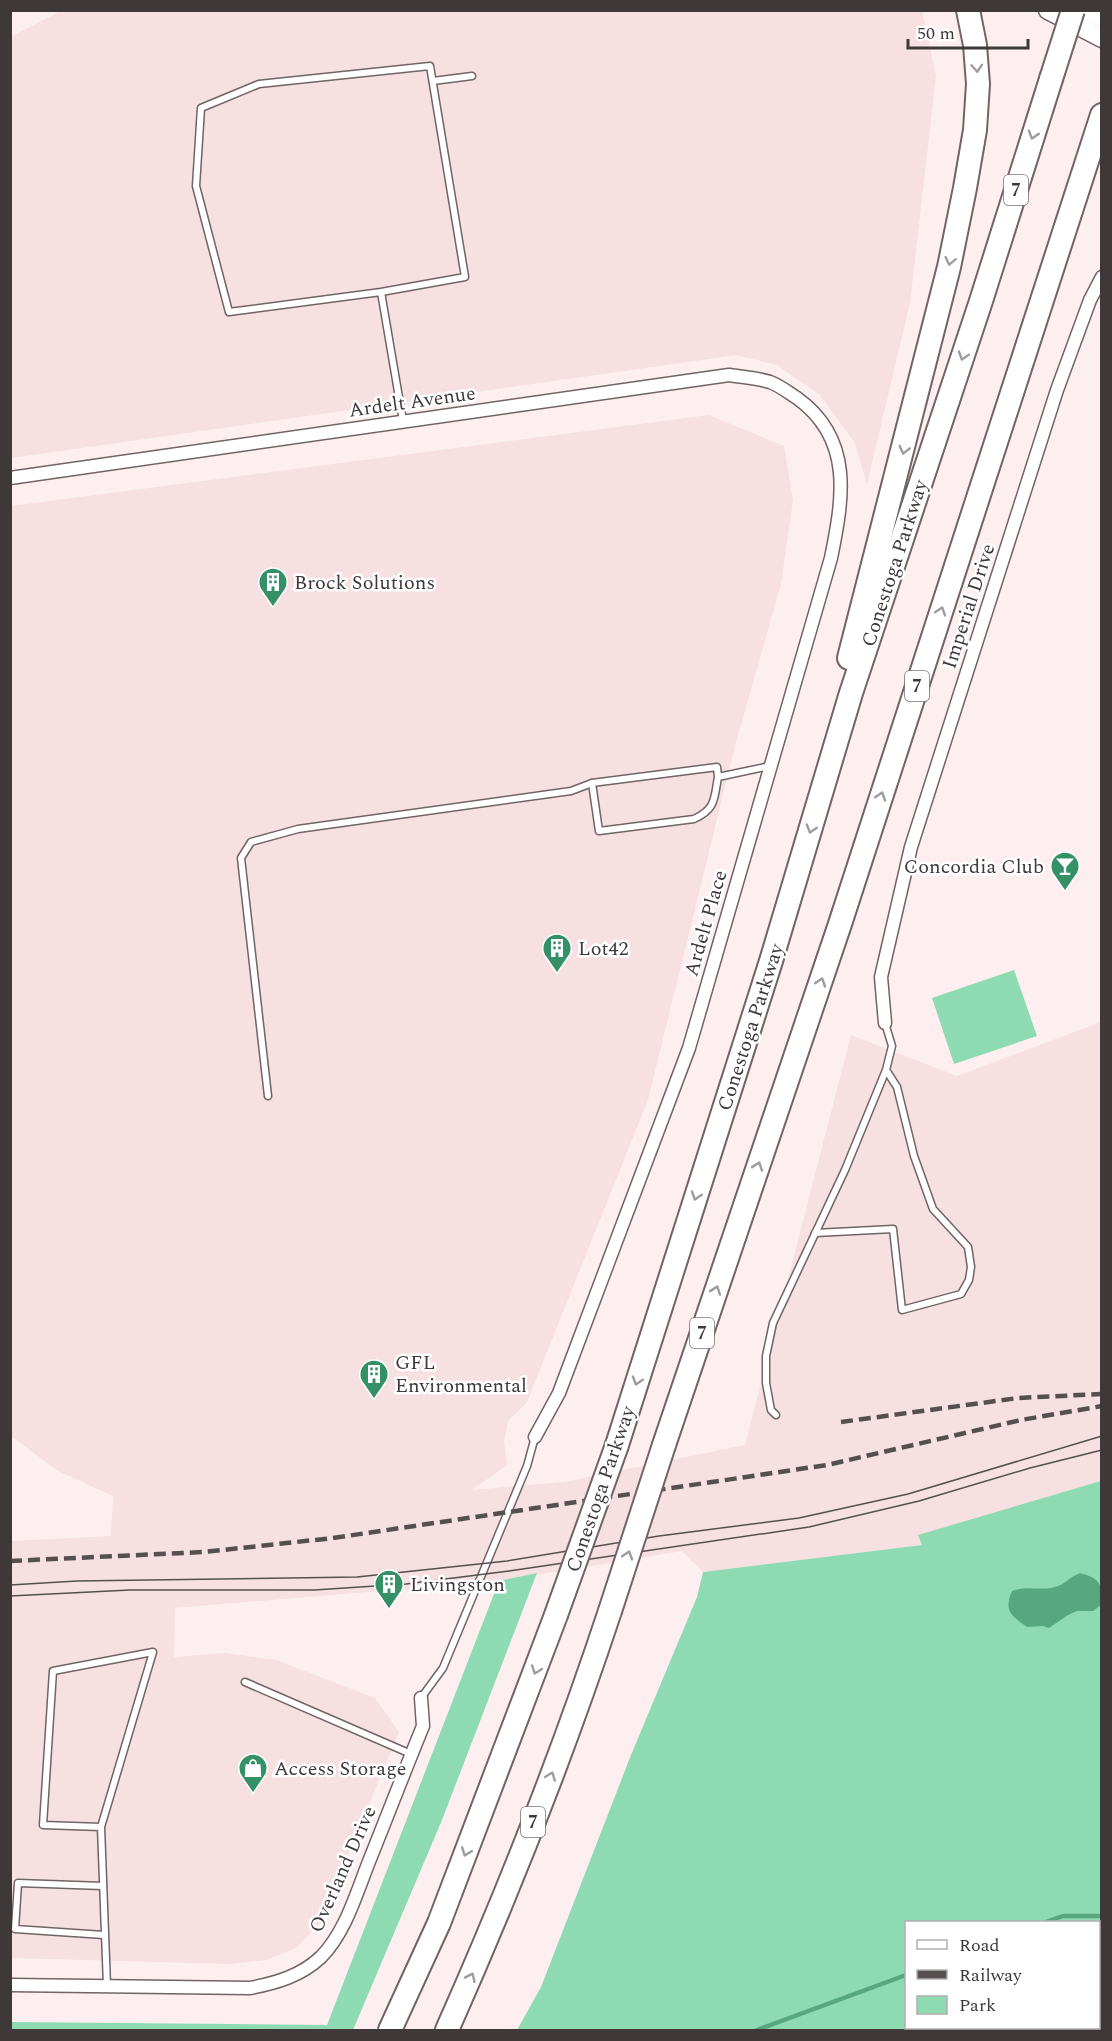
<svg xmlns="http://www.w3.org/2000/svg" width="1112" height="2041" font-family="Spectral,serif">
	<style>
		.built { fill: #f6e0e1 }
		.green { fill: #8edbb3; fill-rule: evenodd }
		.water { fill: #57a881 }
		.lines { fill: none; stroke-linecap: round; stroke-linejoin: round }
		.stream { stroke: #57a881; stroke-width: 4.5 }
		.lane-casing { stroke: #706465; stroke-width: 9 }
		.street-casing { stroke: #706465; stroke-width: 15 }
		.secondary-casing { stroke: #706465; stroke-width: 21 }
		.highway-casing { stroke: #706465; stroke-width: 26 }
		.lane { stroke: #fff; stroke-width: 6 }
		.street { stroke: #fff; stroke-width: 12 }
		.secondary { stroke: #fff; stroke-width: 18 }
		.highway { stroke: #fff; stroke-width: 22 }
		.tram { stroke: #564f50; stroke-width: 1.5 }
		.rail { stroke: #564f50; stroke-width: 4.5; stroke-dasharray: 12 6; stroke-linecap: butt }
		.highway-bridge-casing { stroke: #706465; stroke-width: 26; stroke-linecap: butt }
		.highway-bridge { stroke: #fff; stroke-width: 22 }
		.oneway { stroke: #9e9c9c }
		.labels { text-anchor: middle; stroke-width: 5; stroke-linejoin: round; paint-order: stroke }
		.shield { fill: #fff; stroke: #787474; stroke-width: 1.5 }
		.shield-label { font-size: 18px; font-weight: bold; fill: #3e3839 }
		.street-label { font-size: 20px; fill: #3e3839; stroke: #fff }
		.poi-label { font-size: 20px; fill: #3e3839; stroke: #fff; text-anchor: start }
	</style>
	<rect width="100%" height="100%" fill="#fdefef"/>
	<g class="built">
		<path d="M 63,10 L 922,11 L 936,76 L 910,303 L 867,484 L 855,443 L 820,395 L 777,365 L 737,355 L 11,458 L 10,37 Z"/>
		<path d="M 709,415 L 784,446 L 793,500 L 781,584 L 735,746 L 648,1100 L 527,1402 L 508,1421 L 504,1441 L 507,1465 L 472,1490 L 564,1482 L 745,1445 L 851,1035 L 957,1076 L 1101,1022 L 1101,1523 L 703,1572 L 682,1551 L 499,1581 L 175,1608 L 174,1657 L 225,1653 L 276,1660 L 375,1698 L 399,1732 L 320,1923 L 296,1948 L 266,1960 L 230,1964 L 11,1958 L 11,1541 L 111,1536 L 113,1496 L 58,1471 L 11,1436 L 11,506 Z"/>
	</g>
	<g class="green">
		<path d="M 1014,970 L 1037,1036 L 954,1064 L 932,998 Z"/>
		<path d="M 1101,1481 L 1101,2030 L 517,2030 L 541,1987 L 631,1755 L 697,1597 L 703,1572 L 922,1545 L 918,1535 ZM 906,1922 L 1098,1922 L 1098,2028 L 906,2028 Z"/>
		<path d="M 537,1573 L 442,1820 L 353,2030 L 11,2030 L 11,2022 L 327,2025 L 499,1581 Z"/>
	</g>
	<path class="water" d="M 1080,1573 C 1101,1579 1102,1583 1101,1605 L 1093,1611 L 1077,1611 L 1068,1615 L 1049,1628 L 1043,1626 L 1027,1627 C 1012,1616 1003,1611 1012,1591 C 1027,1585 1041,1591 1055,1587 C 1064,1585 1071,1576 1080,1573 Z"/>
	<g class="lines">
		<g class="stream">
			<path d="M 1046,1922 L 1063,1916 L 1102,1916"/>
			<path d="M 757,2030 L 906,1975"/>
		</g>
		<g class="lane-casing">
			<g id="lane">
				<path d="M 433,81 L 472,76"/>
				<path d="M 381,292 L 465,277 L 430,66 L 259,84 L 201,108 L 196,186 L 229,312 L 381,292 L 403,421"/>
				<path d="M 718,777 C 714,799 716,809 694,819 L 599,831 L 592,783 L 717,767 L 718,777 L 770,766"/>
				<path d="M 268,1096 L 241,858 L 251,842 L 298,829 L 571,791 L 592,783"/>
				<path d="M 815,1233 L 893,1229 L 902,1310 L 961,1294 L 969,1280 L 971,1267 L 968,1247 L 933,1209 L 914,1156 L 897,1087 L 886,1070"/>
				<path d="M 776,1415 L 771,1410 L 766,1383 L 766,1356 L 773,1323 L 845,1170 L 886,1070 L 892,1046 L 885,1023"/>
				<path d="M 245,1682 L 411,1754"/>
				<path d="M 421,1698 L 443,1668 L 527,1466 L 535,1437"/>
				<path d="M 101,1827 L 43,1825 L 53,1671 L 153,1652 L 101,1827 L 107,1986"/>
				<path d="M 103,1886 L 18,1883 L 15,1929 L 104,1935"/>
			</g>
		</g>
		<g class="street-casing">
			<g id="street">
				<path d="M 10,478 L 729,375 C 742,377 757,378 770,382 C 779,385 789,393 797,398 C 854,439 843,499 831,558 L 689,1048 L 559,1393 L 535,1437"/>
				<path d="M 885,1023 L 881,977 L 911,847 L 1057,390 L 1090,300 L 1102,277"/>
				<path d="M 10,1985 L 250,1988 C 276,1983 301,1976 321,1957 C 346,1932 357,1891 370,1859 C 388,1814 405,1770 423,1726 L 421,1698"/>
			</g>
		</g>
		<g class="secondary-casing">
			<g id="secondary">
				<path d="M 1048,10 L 1102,38"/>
				<path d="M 1086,10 L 1102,18"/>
			</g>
		</g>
		<g class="highway-casing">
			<g id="highway">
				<path d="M 849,658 L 949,267 L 965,188 L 975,130 L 978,84 L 975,45 L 968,10"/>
				<path d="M 617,1445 L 771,961 L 851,693 L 981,301 L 1051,79"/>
				<path d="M 664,1445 L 840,924 L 1102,115"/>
				<path d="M 390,2030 L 439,1923 L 556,1615"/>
				<path d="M 447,2030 C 508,1893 563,1753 610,1611"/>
			</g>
		</g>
		<use href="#lane" class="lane"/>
		<use href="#street" class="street"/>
		<use href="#secondary" class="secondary"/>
		<use href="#highway" class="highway"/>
		<g class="tram">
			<path d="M 10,1585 L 77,1581 L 357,1577 L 507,1561 L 659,1536 L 799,1518 L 908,1494 L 1102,1436"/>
			<path d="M 10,1596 L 130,1590 L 314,1590 L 406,1584 L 509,1571 L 809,1527 L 919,1501 L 1030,1468 L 1102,1450"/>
		</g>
		<g class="rail">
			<path d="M 841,1422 L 1018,1398 L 1102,1394"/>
			<path d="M 10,1561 L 204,1552 L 333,1538 L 827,1465 L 1021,1420 L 1102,1406"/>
		</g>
		<g class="highway-bridge-casing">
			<g id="highway-bridge">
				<path d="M 1051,79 L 1073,10"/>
				<path d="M 610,1611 L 664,1445"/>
				<path d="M 556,1615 L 617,1445"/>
			</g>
		</g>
		<use href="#highway-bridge" class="highway-bridge"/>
	</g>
	<defs><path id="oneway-chevron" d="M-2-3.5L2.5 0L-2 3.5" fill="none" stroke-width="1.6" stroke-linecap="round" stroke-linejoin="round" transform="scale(1.5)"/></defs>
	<g class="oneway">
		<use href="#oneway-chevron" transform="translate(977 68) rotate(86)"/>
		<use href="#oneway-chevron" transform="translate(1033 135) rotate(107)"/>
		<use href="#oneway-chevron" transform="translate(950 261) rotate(102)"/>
		<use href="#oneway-chevron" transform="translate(963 356) rotate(108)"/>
		<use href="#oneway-chevron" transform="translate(904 450) rotate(104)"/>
		<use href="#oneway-chevron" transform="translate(941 611) rotate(-72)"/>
		<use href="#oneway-chevron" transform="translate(881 796) rotate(-72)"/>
		<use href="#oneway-chevron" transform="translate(811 829) rotate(107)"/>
		<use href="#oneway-chevron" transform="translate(821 982) rotate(-71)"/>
		<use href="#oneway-chevron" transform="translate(758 1166) rotate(-71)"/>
		<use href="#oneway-chevron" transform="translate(696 1196) rotate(108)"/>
		<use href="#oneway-chevron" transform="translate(716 1290) rotate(-71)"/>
		<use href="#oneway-chevron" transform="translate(637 1381) rotate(108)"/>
		<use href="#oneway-chevron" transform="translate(628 1555) rotate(-72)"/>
		<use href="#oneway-chevron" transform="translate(536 1670) rotate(110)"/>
		<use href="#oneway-chevron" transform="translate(551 1776) rotate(-69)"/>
		<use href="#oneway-chevron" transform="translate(466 1852) rotate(111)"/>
		<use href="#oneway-chevron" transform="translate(471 1977) rotate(-66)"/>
	</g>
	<defs>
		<g id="building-pin" transform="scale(1.5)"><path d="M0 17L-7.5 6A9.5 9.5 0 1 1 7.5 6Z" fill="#349067" stroke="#fff"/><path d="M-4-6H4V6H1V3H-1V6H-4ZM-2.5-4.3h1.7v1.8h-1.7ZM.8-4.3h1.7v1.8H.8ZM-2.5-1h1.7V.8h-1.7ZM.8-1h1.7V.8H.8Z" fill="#fff"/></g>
		<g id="bar-pin" transform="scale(1.5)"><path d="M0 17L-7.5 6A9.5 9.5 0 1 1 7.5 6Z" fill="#349067" stroke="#fff"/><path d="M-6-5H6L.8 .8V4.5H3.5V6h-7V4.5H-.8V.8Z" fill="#fff"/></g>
		<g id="shop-pin" transform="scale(1.5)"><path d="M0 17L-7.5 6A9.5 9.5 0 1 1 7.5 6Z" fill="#349067" stroke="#fff"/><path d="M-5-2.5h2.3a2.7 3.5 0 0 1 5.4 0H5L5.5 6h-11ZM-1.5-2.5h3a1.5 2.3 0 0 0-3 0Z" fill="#fff"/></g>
	</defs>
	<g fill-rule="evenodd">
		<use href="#building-pin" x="273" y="582"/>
		<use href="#bar-pin" x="1065" y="866"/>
		<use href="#building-pin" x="557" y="948"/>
		<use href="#building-pin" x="374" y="1374"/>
		<use href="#building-pin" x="389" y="1584"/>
		<use href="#shop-pin" x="253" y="1768"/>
	</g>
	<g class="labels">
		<g class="shield">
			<rect x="1004" y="175" width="24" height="30" rx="4.5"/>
			<rect x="905" y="671" width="24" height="30" rx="4.5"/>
			<rect x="690" y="1318" width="24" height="30" rx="4.5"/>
			<rect x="521" y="1807" width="24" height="30" rx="4.5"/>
		</g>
		<g class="shield-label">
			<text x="1016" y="196">7</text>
			<text x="917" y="692">7</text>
			<text x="702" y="1339">7</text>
			<text x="533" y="1828">7</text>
		</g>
		<g class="street-label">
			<text transform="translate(412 401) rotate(-8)" y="7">Ardelt Avenue</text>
			<text transform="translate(894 563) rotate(-72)" y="7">Conestoga Parkway</text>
			<text transform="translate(968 606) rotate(-72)" y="7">Imperial Drive</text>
			<text transform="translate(705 923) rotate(-74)" y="7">Ardelt Place</text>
			<text transform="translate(750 1027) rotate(-72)" y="7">Conestoga Parkway</text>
			<text transform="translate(600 1489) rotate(-71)" y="7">Conestoga Parkway</text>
			<text transform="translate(342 1869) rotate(-66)" y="7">Overland Drive</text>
		</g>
		<g class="poi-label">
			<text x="294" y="589">Brock Solutions</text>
			<text x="1044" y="873" text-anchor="end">Concordia Club</text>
			<text x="578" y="955">Lot42</text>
			<text x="395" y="1369">GFL<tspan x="395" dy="23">Environmental</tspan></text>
			<text x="410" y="1591">Livingston</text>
			<text x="274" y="1775">Access Storage</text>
		</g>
	</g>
	<rect width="1112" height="2041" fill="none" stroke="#3e3839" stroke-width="24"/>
	<rect x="905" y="1921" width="195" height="108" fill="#ffffff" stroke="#b2afb0" stroke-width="1.5"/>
	<rect x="917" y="1940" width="30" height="9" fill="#ffffff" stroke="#b2afb0" stroke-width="1.5"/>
	<text x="959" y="1951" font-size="18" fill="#3e3839">Road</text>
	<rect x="917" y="1970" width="30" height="9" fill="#564f50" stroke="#b2afb0" stroke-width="1.5"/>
	<text x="959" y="1981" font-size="18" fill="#3e3839">Railway</text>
	<rect x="917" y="1996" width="30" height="18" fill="#8edbb3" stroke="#b2afb0" stroke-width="1.5"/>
	<text x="959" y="2011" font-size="18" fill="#3e3839">Park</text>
	<path d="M908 39v9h120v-9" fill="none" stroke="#3e3839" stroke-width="3"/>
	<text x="917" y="39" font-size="18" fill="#3e3839" stroke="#ffffff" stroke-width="4.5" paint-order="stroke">50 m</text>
</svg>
